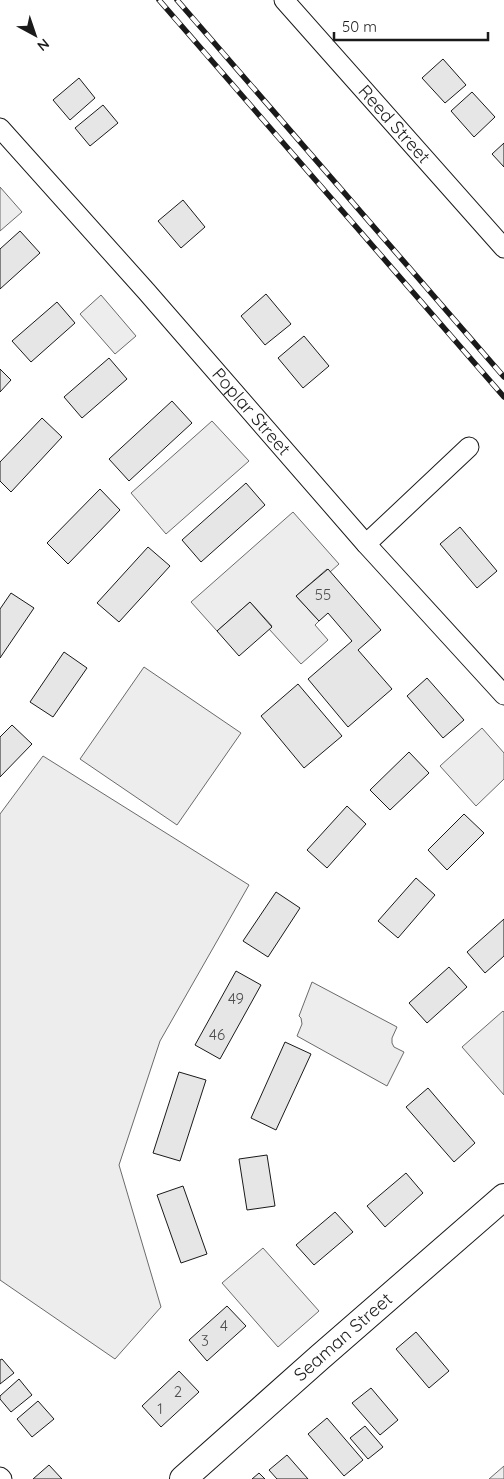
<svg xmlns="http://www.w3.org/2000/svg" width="504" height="1479" font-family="Quicksand,sans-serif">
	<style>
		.built { fill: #ededed; stroke: #6a6a6a }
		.building { fill: #e6e6e6; stroke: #1a1a1a }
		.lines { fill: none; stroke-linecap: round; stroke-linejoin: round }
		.street-casing { stroke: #1a1a1a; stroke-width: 21 }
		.secondary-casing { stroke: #1a1a1a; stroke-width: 28 }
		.street { stroke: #fff; stroke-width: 19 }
		.secondary { stroke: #fff; stroke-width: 26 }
		.rail-casing { stroke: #1a1a1a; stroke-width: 5.5 }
		.rail { stroke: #fff; stroke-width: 4; stroke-dasharray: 11; stroke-linecap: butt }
		.labels { text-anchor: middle; stroke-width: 4; stroke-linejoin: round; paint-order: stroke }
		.number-label { font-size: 15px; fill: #4d4d4d }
		.street-label { font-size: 18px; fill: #1a1a1a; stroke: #fff }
	</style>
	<rect width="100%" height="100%" fill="#fff"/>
	<g class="built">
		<path d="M 0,187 L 22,212 L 0,231 Z"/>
		<path d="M 101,295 L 136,336 L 115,354 L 80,314 Z"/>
		<path d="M 212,421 L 249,461 L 166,534 L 131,493 Z"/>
		<path d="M 293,512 L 339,564 L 330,572 L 327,569 L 296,596 L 319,621 L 315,625 L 328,640 L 301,664 L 269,629 L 272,626 L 250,602 L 217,631 L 191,602 Z"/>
		<path d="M 144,667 L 241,733 L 177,825 L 80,759 Z"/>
		<path d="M 482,728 L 504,753 L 504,779 L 476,806 L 440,766 Z"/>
		<path d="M 43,756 L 249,885 L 160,1041 L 119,1165 L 161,1307 L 115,1359 L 0,1280 L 0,814 Z"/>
		<path d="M 312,982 L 397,1027 L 392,1038 L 392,1043 L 394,1047 L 404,1052 L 387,1086 L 297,1036 L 302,1024 L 301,1018 L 299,1016 Z"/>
		<path d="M 503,1011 L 504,1012 L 504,1095 L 462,1047 Z"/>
		<path d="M 263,1248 L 319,1311 L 278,1347 L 222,1283 Z"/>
		<path d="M 504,1466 L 504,1479 L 489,1479 Z"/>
	</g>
	<g class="building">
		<path d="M 443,59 L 466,85 L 445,103 L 422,78 Z"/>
		<path d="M 79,78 L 95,98 L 70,120 L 53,100 Z"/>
		<path d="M 472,92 L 495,117 L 474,137 L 451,111 Z"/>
		<path d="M 103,105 L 118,123 L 90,146 L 75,128 Z"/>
		<path d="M 504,143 L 504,167 L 492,154 Z"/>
		<path d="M 183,200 L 205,227 L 181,248 L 158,221 Z"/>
		<path d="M 20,231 L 40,253 L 0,289 L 0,249 Z"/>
		<path d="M 266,294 L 291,324 L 265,345 L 241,316 Z"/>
		<path d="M 57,302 L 75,323 L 31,362 L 12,341 Z"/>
		<path d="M 304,336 L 329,366 L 303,388 L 278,358 Z"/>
		<path d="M 109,358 L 127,379 L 82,418 L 64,397 Z"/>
		<path d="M 0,369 L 11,380 L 0,392 Z"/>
		<path d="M 172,401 L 192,423 L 129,481 L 109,459 Z"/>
		<path d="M 42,418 L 62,437 L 11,492 L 0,481 L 0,462 Z"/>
		<path d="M 246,483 L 265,505 L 201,562 L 182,540 Z"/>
		<path d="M 100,489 L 120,510 L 68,564 L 47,543 Z"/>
		<path d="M 460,527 L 497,571 L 477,588 L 440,544 Z"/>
		<path d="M 148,547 L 170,566 L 119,622 L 97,603 Z"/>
		<path d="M 328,569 L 381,630 L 358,650 L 392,689 L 348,727 L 308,679 L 352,641 L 328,613 L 319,621 L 296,596 Z"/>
		<path d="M 11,593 L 34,608 L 0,658 L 0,609 Z"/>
		<path d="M 250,602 L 272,627 L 239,656 L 217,631 Z"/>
		<path d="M 64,652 L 87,668 L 53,717 L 30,702 Z"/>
		<path d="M 427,678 L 464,720 L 443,738 L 407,696 Z"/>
		<path d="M 298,684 L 342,736 L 304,768 L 261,716 Z"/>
		<path d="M 12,725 L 32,744 L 0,777 L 0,737 Z"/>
		<path d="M 409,752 L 429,773 L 390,810 L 370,790 Z"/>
		<path d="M 347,806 L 366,824 L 327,868 L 307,850 Z"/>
		<path d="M 464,814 L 484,833 L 447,870 L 428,850 Z"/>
		<path d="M 416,878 L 435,895 L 398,938 L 378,921 Z"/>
		<path d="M 276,892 L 300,908 L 268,957 L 243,941 Z"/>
		<path d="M 504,919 L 504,956 L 485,973 L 467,952 Z"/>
		<path d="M 449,967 L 467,987 L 427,1023 L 409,1003 Z"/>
		<path d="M 236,971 L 261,985 L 220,1059 L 195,1045 Z"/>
		<path d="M 285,1042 L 311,1054 L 276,1130 L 251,1118 Z"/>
		<path d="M 179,1072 L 206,1080 L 180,1161 L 153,1153 Z"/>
		<path d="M 428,1088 L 475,1143 L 454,1162 L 406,1107 Z"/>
		<path d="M 267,1155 L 275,1206 L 247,1210 L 239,1159 Z"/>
		<path d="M 406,1173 L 423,1193 L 385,1227 L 367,1206 Z"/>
		<path d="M 183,1186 L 207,1254 L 181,1263 L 157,1195 Z"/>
		<path d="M 335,1212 L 353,1232 L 314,1265 L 296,1245 Z"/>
		<path d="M 227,1306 L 246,1326 L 207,1361 L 189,1340 Z"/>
		<path d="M 416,1332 L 449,1371 L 429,1388 L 396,1349 Z"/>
		<path d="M 2,1359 L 14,1373 L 0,1384 L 0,1360 Z"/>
		<path d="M 179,1371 L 199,1392 L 161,1427 L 142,1406 Z"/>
		<path d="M 19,1379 L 32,1395 L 11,1412 L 0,1399 L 0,1396 Z"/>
		<path d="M 371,1388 L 398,1420 L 380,1435 L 352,1403 Z"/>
		<path d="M 38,1401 L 54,1419 L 32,1437 L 17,1419 Z"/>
		<path d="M 327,1418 L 363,1460 L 344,1476 L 308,1434 Z"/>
		<path d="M 365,1426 L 383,1447 L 368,1459 L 350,1438 Z"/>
		<path d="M 287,1455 L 308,1479 L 277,1479 L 269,1470 Z"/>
		<path d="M 49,1465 L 62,1479 L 33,1479 Z"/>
		<path d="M 259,1473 L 265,1479 L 252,1479 Z"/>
	</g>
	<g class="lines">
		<g class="street-casing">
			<g id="street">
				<path id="s1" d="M 284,0 L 504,248"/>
				<path id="s2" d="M 0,128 L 146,291 L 366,544 L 504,695"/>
				<path d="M 366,544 L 469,447"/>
				<path d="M 0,1477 L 2,1479"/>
			</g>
		</g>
		<g class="secondary-casing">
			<g id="secondary">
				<path id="s3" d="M 183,1479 L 319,1358 L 504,1197"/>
			</g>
		</g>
		<use href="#street" class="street"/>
		<use href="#secondary" class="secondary"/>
		<g class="rail-casing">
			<g id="rail">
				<path d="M 159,0 L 504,397"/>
				<path d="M 177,0 L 504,377"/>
			</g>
		</g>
		<use href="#rail" class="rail"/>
	</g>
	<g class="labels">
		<g class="number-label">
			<text x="323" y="600">55</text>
			<text x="236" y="1004">49</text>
			<text x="217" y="1040">46</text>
			<text x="224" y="1331">4</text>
			<text x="205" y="1346">3</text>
			<text x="178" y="1397">2</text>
			<text x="160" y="1414">1</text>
		</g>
		<g class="street-label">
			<text dy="6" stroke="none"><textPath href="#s1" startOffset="166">Reed Street</textPath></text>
			<text dy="6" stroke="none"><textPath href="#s2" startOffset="379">Poplar Street</textPath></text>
			<text dy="6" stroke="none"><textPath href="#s3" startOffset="214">Seaman Street</textPath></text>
		</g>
	</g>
	<g transform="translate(35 35) rotate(140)" stroke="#ffffff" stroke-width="4" paint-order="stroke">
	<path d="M0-4L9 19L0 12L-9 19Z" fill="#1a1a1a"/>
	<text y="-8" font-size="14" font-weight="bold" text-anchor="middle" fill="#1a1a1a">N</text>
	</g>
	<path d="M334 32v8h154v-8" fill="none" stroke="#1a1a1a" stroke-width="2.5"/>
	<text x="342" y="32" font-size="15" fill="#1a1a1a" stroke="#ffffff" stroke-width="4" paint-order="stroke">50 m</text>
</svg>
